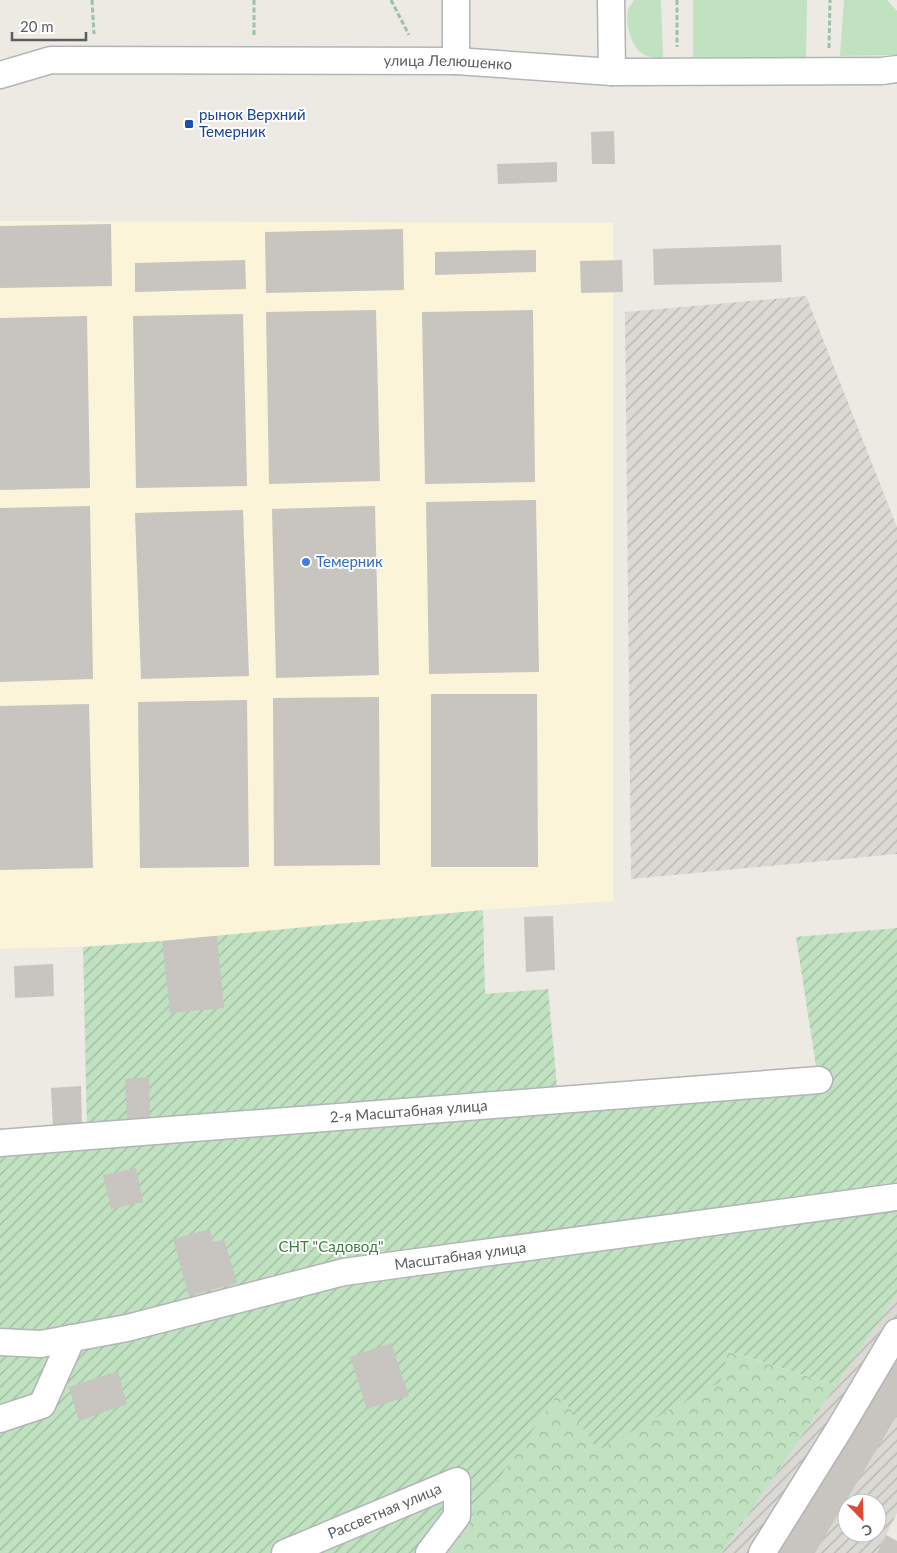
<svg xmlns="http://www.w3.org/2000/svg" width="897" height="1553" font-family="Lato,sans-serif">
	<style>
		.commercial { fill: #fbf4d8 }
		.industrial { fill: url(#industrial-furrows); fill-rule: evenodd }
		.grass { fill: #c0e2c1 }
		.forest { fill: url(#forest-crowns) }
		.garden { fill: url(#garden-furrows) }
		.building { fill: #c8c4bf }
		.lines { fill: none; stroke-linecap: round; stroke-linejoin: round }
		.minor-casing { stroke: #b2b4b8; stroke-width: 29 }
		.path { stroke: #9ac2a7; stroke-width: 3; stroke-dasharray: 5 2.5; stroke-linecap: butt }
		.minor { stroke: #fff; stroke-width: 26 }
		.transit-dot { fill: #1a4fb4; stroke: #fff; stroke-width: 2 }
		.shop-dot { fill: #3f7fe0; stroke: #fff; stroke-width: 2 }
		.labels { text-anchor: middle; stroke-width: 4; stroke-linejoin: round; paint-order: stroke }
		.street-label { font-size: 15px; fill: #5a5d62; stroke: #fff }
		.transit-label { font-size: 15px; fill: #164399; stroke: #fff; text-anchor: start }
		.shop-label { font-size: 15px; fill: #366cbe; stroke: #fff; text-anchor: start }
		.park-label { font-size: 15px; fill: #3a8140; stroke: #fff }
	</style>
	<defs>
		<pattern id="industrial-furrows" width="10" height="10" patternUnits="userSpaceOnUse" patternTransform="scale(1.25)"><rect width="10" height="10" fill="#dbd9d4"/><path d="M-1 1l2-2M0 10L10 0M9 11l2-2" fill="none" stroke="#b5b3af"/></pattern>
		<pattern id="forest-crowns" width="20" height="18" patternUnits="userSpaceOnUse" patternTransform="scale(1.25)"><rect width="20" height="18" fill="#c0e2c1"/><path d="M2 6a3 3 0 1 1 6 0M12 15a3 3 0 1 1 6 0" fill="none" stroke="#9fbaa0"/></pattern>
		<pattern id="garden-furrows" width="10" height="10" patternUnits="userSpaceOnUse" patternTransform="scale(1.25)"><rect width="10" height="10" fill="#c0e2c1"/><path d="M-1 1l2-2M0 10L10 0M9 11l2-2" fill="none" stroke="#9fbaa0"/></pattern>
	</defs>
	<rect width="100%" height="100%" fill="#eceae2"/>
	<path class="commercial" d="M 0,221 L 613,223 L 613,901 L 483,910 L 162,941 L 102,946 L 0,949 Z"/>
	<g class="industrial">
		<path d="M 806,296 L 897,527 L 897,854 L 631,879 L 625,312 Z"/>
		<path d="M 897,1294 L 897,1513 L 877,1553 L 722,1553 ZM 847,1503 L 877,1503 L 877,1533 L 847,1533 Z"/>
	</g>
	<g class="grass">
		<path d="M 634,0 L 661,0 L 663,58 C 656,57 649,58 643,54 C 631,46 625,24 628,10 C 629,7 632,3 634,0 Z"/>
		<path d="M 693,0 L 807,0 L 806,58 L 693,57 Z"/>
		<path d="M 844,0 L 887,0 L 897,11 L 897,55 L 840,56 Z"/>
	</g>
	<path class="forest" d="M 727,1351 L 836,1385 L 722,1553 L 446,1553 L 559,1392 Z"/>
	<path class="garden" d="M 483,910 L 485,994 L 548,989 L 558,1097 L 816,1066 L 796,937 L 897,928 L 897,1294 L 836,1385 L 728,1351 L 720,1382 L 598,1450 L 559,1393 L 446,1553 L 0,1553 L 0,1139 L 87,1132 L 83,947 L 162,941 Z"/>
	<g class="building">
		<path d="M 614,131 L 615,164 L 592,164 L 591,132 Z"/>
		<path d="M 557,162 L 557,182 L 498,184 L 497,164 Z"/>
		<path d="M 111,224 L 112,286 L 0,288 L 0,226 Z"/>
		<path d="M 403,229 L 404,290 L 266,293 L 265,232 Z"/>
		<path d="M 781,245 L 782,282 L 654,285 L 653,249 Z"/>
		<path d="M 536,250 L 536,272 L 435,275 L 435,252 Z"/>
		<path d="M 245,260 L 246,289 L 135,292 L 135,263 Z"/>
		<path d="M 622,260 L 623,292 L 581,293 L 580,261 Z"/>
		<path d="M 376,310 L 380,481 L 269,484 L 266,312 Z"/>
		<path d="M 533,310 L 535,482 L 425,484 L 422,312 Z"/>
		<path d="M 243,314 L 247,486 L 136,488 L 133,316 Z"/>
		<path d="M 87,316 L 90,488 L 0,490 L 0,318 Z"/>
		<path d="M 536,500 L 539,672 L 429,674 L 426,502 Z"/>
		<path d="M 90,506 L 93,679 L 0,682 L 0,508 Z"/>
		<path d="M 375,506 L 379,675 L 276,678 L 272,509 Z"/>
		<path d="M 243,510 L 249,676 L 141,679 L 135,513 Z"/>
		<path d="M 431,694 L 537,694 L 538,867 L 431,867 Z"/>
		<path d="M 379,697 L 380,865 L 274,866 L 273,698 Z"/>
		<path d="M 247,700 L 249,867 L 140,868 L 138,702 Z"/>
		<path d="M 89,704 L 93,868 L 0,870 L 0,706 Z"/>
		<path d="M 553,916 L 555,970 L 526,972 L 524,917 Z"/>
		<path d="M 217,936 L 224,1008 L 170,1013 L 162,941 Z"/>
		<path d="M 53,964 L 54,996 L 15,998 L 14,966 Z"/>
		<path d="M 149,1077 L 150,1118 L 127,1119 L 125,1079 Z"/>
		<path d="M 81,1086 L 82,1126 L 53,1128 L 51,1088 Z"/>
		<path d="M 136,1168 L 143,1202 L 111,1209 L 103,1175 Z"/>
		<path d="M 210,1229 L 213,1242 L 224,1239 L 237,1283 L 189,1296 L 173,1239 Z"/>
		<path d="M 391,1343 L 409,1396 L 367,1409 L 350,1357 Z"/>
		<path d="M 897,1353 L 897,1415 L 815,1553 L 778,1553 Z"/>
		<path d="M 118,1371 L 127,1404 L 79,1421 L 69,1387 Z"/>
		<path d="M 886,1535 L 897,1541 L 897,1553 L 877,1553 Z"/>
	</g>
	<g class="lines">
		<g class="minor-casing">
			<g id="minor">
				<path d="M 456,0 L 456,61"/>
				<path d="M 611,0 L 612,72"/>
				<path id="s1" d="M 0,75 L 51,60 L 456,61 L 612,72 L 882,71 L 897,69"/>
				<path id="s2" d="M 0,1143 L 819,1080"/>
				<path id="s3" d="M 0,1342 L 41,1344 L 127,1328 L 344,1272 L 897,1197"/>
				<path d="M 0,1419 L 42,1405 L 72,1338"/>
				<path id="s4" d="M 285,1553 L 457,1481 L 457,1516 L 429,1553"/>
				<path d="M 762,1553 L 840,1428 L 897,1332"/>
			</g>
		</g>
		<g class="path">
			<path d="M 92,0 L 94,34"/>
			<path d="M 254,0 L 254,35"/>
			<path d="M 391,0 L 409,35"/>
			<path d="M 677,0 L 677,47"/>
			<path d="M 829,48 L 830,0"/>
		</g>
		<use href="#minor" class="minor"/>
	</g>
	<rect class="transit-dot" x="184" y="119" width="10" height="10" rx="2.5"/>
	<circle class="shop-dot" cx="306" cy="562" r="5"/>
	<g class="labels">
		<g class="street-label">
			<text dy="5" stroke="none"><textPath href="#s1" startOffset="450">улица Лелюшенко</textPath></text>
			<text dy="5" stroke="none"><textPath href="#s2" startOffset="410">2-я Масштабная улица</textPath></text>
			<text dy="5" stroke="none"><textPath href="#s3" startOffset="470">Масштабная улица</textPath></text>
			<text dy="5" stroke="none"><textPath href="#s4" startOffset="108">Рассветная улица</textPath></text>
		</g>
		<g class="transit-label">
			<text x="199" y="120">рынок Верхний<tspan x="199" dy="17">Темерник</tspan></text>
		</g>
		<g class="shop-label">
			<text x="316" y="567">Темерник</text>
		</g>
		<g class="park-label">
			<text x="331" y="1252">СНТ "Садовод"</text>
		</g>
	</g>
	<g transform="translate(862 1518) rotate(157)"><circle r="24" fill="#ffffff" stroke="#bdbec0"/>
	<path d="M0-4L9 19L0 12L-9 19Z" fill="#dd4a37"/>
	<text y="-8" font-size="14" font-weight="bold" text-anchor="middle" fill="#5a5d62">С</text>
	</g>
	<path d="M12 32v8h74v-8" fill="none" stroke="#5a5d62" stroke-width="2.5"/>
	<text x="20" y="32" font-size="15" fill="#5a5d62" stroke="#ffffff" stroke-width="4" paint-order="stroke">20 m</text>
</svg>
